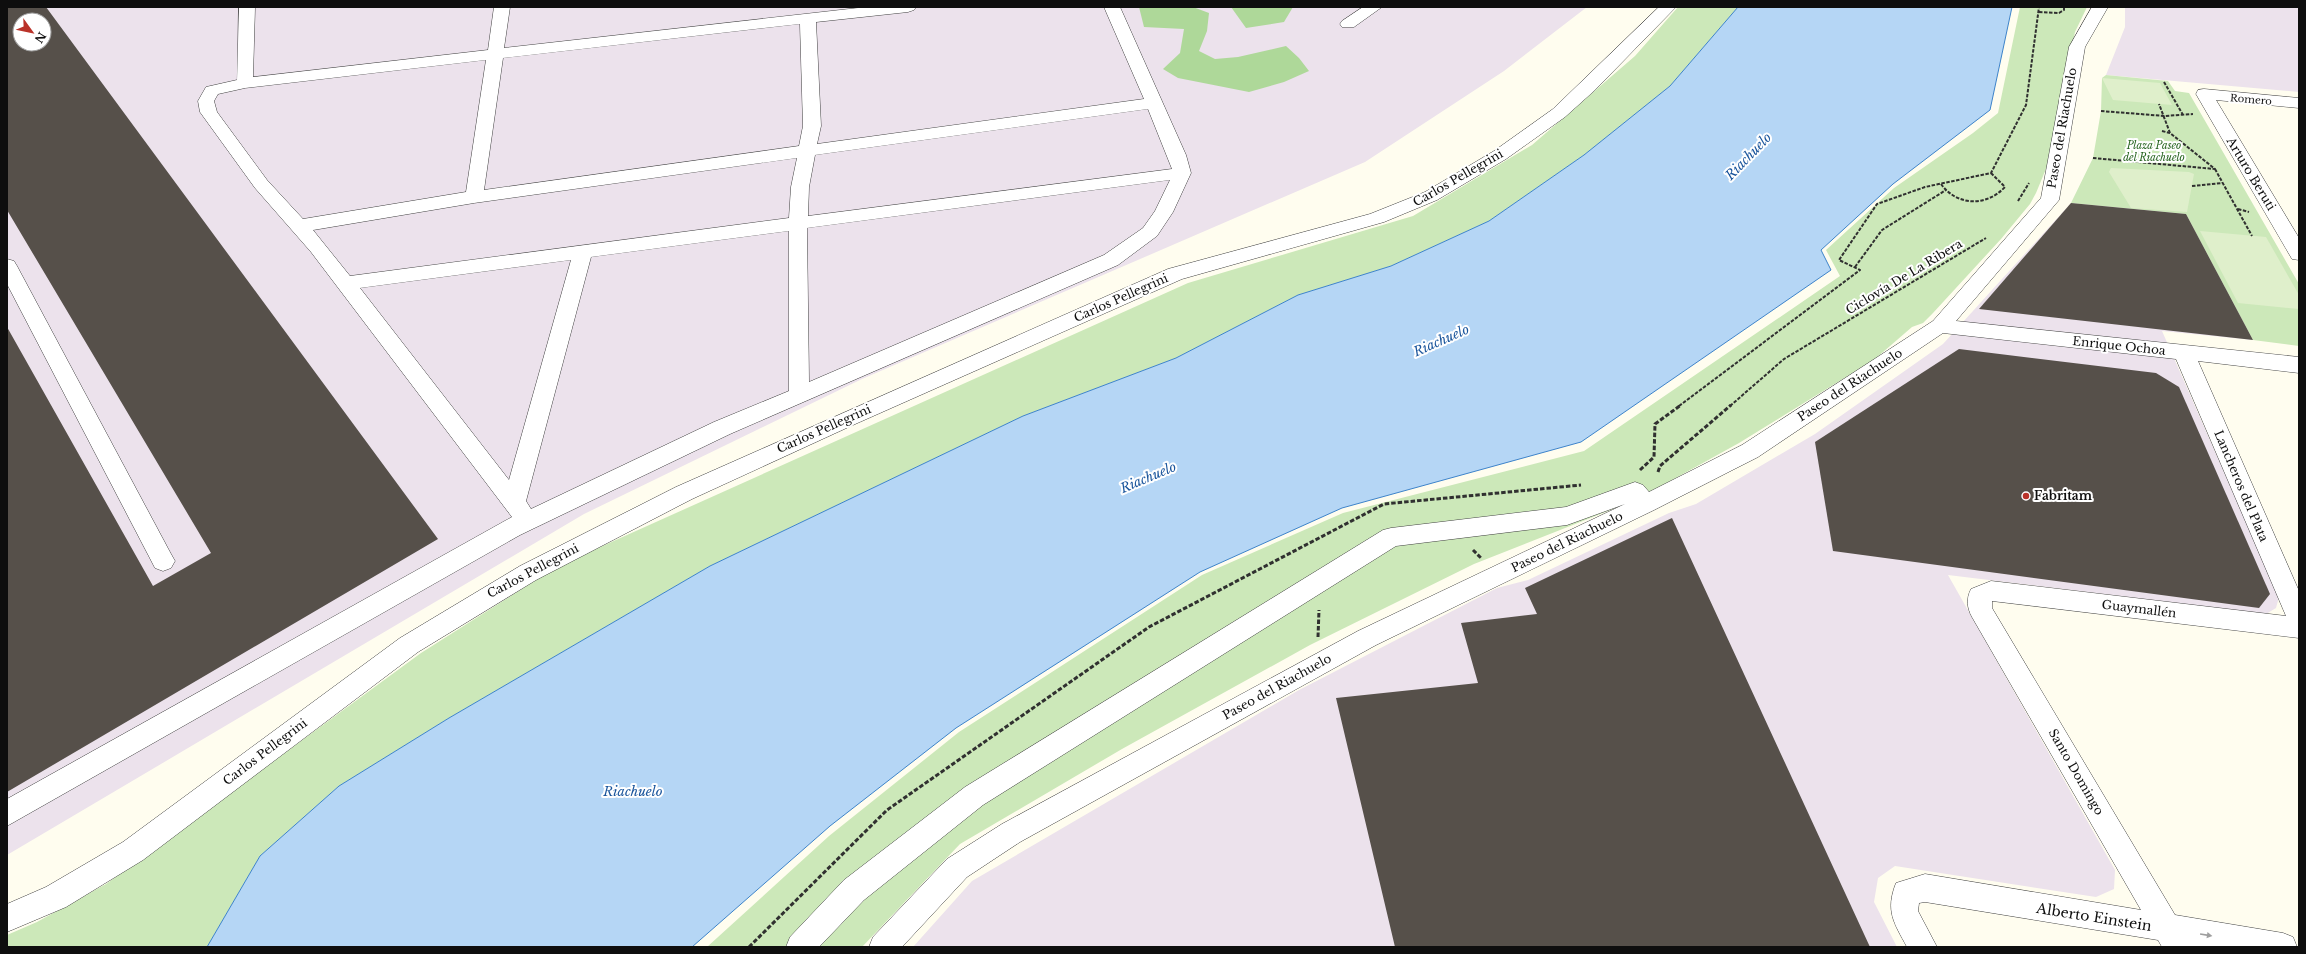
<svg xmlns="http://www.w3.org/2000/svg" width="2306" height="954" font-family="'Libre Baskerville',serif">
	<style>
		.industrial { fill: #ece2ec; fill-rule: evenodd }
		.green { fill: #cce8b9 }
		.forest { fill: #aed899 }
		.pitch { fill: #dfefcb }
		.water { fill: #b5d6f5; stroke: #3d83ca }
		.building { fill: #56504a; fill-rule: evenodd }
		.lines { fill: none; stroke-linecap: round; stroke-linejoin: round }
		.minor-casing { stroke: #414141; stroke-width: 1 }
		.path-far1 { stroke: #303030; stroke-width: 2; stroke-dasharray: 3.5 1.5; stroke-linecap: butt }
		.path { stroke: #303030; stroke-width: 3; stroke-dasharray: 4.5 2; stroke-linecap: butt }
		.minor { fill: #fff; fill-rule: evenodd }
		.oneway { fill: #9f9f9f }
		.poi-dot { fill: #ba3229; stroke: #fff; stroke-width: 1.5 }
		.labels { text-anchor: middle; stroke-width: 4; stroke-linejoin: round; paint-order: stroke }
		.far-street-label { font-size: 10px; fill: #0e0e0e; stroke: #fff }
		.far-park-label { font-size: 10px; font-style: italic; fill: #26641f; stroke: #fff }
		.street-label { font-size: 12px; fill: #0e0e0e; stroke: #fff }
		.poi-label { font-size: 12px; font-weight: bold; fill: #0e0e0e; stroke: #fff; text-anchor: start }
		.water-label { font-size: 13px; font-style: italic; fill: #1a559c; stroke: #fff }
		.near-street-label { font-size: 14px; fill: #0e0e0e; stroke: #fff }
	</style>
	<rect width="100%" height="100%" fill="#fffdef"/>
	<g class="industrial">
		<path d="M 7,7 L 1587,7 L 1504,71 L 1365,162 L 862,379 L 584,514 L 7,855 ZM 20,20 L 44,20 L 44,44 L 20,44 Z"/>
		<path d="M 2125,7 L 2299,7 L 2299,92 L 2106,75 L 2125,27 Z"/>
		<path d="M 2071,203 L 2186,214 L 2253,340 L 2162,331 L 2279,597 L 2276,608 L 2266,614 L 1948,575 L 2115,870 L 2114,889 L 2096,897 L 1895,866 L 1878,878 L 1874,902 L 1897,947 L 913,947 L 972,881 L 1299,690 L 1497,588 L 1528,580 L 1669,513 L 1696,504 L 1815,434 L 1943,344 Z"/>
	</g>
	<g class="green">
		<path d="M 1678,7 L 1738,7 L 1670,86 L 1584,155 L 1489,221 L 1391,266 L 1298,295 L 1176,358 L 1023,416 L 710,566 L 449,718 L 339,786 L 260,856 L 207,947 L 7,947 L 7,935 L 37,922 L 106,884 L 421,653 L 558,566 L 1188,283 L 1413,216 L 1532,145 L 1635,56 Z"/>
		<path d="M 2020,7 L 2087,7 L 2075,32 L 2048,164 L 2036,193 L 2030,204 L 2001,239 L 1933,313 L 1923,323 L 1912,327 L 1875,359 L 1739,443 L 1636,500 L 1474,564 L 1310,645 L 1122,749 L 960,844 L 862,947 L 707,947 L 829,836 L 959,732 L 1202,575 L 1343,513 L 1584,451 L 1840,276 L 1826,250 L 1894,188 L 1973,133 L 1998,113 Z"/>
		<path d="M 2106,75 L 2168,81 L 2175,91 L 2189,93 L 2299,284 L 2299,346 L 2253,340 L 2186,214 L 2071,203 L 2093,158 L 2101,111 L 2102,78 Z"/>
	</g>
	<g class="forest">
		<path d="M 1139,7 L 1193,7 L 1209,13 L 1207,31 L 1199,51 L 1215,59 L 1238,57 L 1286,46 L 1299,58 L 1309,71 L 1284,82 L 1249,92 L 1178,78 L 1163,69 L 1180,53 L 1184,29 L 1144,27 Z"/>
		<path d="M 1231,7 L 1293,7 L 1284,22 L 1246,28 Z"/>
	</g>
	<g class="pitch">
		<path d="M 2102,78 L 2160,83 L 2172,105 L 2113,100 Z"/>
		<path d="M 2111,168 L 2189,172 L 2194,174 L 2187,212 L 2131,208 L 2109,172 Z"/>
		<path d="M 2200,231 L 2266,237 L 2299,295 L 2299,309 L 2238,303 Z"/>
	</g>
	<path class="water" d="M 1738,7 L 2012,7 L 1990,110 L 1893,184 L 1821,250 L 1831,270 L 1581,442 L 1342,508 L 1200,572 L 956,728 L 830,826 L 692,947 L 207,947 L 260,856 L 339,786 L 449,718 L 710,566 L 1023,416 L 1176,358 L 1298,295 L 1391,266 L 1489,221 L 1584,155 L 1670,86 Z"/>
	<g class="building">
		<path d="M 7,7 L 46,7 L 438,539 L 7,792 L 7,327 L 153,586 L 211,553 L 7,210 ZM 20,20 L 44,20 L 44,44 L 20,44 Z"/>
		<path d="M 2071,203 L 2186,214 L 2253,340 L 1979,309 Z"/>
		<path d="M 1959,349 L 2156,373 L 2179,387 L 2270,594 L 2259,608 L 1833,551 L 1815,442 Z"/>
		<path d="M 1672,518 L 1870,947 L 1395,947 L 1336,698 L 1478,683 L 1461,623 L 1537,614 L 1525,588 Z"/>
	</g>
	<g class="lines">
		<g class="minor-casing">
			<g id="minor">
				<path d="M 239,7 L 255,7 L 253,77 L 488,50 L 494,7 L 510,7 L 504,48 L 867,7 L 916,7 L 914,10 L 908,12 L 816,22 L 821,126 L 817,144 L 1144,99 L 1104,7 L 1120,7 L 1186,155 L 1191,173 L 1173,212 L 1157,236 L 1118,265 L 730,434 L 520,535 L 7,826 L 7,799 L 512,517 L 311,252 L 255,188 L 200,112 L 198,101 L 206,87 L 237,80 ZM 800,24 L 803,126 L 799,146 L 484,190 L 503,58 ZM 486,60 L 466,192 L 303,219 L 267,180 L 217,112 L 214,101 L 218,94 L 245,88 ZM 1148,109 L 1172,169 L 808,216 L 809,187 L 815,155 ZM 797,158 L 791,187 L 789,218 L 350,276 L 313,230 L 474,203 ZM 1170,180 L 1155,211 L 1143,228 L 1104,255 L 809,382 L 807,228 ZM 789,231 L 789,391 L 714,422 L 531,509 L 526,501 L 591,257 ZM 571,260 L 509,480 L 360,288 Z"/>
				<path d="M 1363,7 L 1382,7 L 1354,27 L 1342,27 L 1340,24 L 1342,21 Z"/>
				<path d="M 1659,7 L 1676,7 L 1595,90 L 1565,117 L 1506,159 L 1437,200 L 1384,222 L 1182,279 L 853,425 L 692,499 L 536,580 L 418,652 L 143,860 L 66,907 L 7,932 L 7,904 L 46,887 L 123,842 L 400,638 L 520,566 L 676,487 L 1168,269 L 1370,214 L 1425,192 L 1494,151 L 1553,109 Z"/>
				<path d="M 2092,7 L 2108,7 L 2085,47 L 2059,200 L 1956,321 L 2299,357 L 2299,373 L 2198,361 L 2299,591 L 2299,638 L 1992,601 L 1992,608 L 2175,915 L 2283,933 L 2293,937 L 2297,947 L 2162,947 L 2158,940 L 1925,902 L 1919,903 L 1918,911 L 1937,947 L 1907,947 C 1894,923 1885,911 1896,883 L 1925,874 L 2141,910 L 1972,617 C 1967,608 1966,599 1971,589 L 1991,581 L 2286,616 L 2176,359 L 1943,333 L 1758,457 L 1654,510 L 1376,645 L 1020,842 L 967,877 L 902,947 L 869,947 L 873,937 L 947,859 L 1002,824 L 1358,631 L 1625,504 L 1567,525 L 1396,546 L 983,805 L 864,900 L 819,947 L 786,947 L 790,937 L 844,880 L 965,787 L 1383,530 L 1391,528 L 1566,507 L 1635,482 L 1643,485 L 1649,492 L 1742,445 L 1933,321 L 2041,198 L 2069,47 Z"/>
				<path d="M 2204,89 L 2299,98 L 2299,108 L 2216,100 L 2299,238 L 2299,260 L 2292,259 L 2196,94 L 2198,90 Z"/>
				<path d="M 7,259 L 14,261 L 17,266 L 171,554 L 175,561 L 171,568 L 163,571 L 155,568 L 7,284 Z"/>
			</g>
		</g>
		<g class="path-far1">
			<path d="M 2039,12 L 2059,13 L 2064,10 L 2064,7"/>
			<path d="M 2164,82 L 2183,115"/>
			<path d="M 2101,111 L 2165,116 L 2193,114"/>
			<path d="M 2162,131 L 2170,133"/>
			<path d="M 2093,158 L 2215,169 L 2170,133 L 2159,104"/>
			<path d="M 2215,169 L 2252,236"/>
			<path d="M 1941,184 C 1957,206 1986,207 2005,187 L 1991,173"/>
			<path d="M 2192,186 L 2223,183"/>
			<path d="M 2018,201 L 2029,183"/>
			<path d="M 2238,209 L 2249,212"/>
			<path d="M 1855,267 L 1882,230 L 1946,190"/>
			<path d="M 1679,406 L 1860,270 L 1839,260 L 1877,204 L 1925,187 L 1991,173 L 2026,105 L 2039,7"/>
			<path d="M 1730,406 L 1784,359 L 1986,238"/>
		</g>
		<g class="path">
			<path d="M 1640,470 L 1654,457 L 1655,424 L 1681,405"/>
			<path d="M 1658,472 L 1660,466 L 1731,405"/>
			<path d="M 1473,550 L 1481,558"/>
			<path d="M 1318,637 L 1319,610"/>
			<path d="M 749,947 L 887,810 L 1149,627 L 1384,504 L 1581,485"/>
		</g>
		<use href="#minor" class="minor"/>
	</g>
	<defs><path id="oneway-solid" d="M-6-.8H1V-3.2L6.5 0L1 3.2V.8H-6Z"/></defs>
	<use class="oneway" href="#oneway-solid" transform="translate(2206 935) rotate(9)"/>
	<circle class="poi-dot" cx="2026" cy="496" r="4"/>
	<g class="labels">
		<g class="far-street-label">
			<text transform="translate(2251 99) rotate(5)" y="4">Romero</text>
		</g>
		<g class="far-park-label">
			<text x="2154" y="149">Plaza Paseo<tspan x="2154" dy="12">del Riachuelo</tspan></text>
		</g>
		<g class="street-label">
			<text transform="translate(2062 128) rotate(-80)" y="4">Paseo del Riachuelo</text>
			<text transform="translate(2251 174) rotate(59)" y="4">Arturo Beruti</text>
			<text transform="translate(1458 178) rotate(-30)" y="4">Carlos Pellegrini</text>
			<text transform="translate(1904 277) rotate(-31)" y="4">Ciclovía De La Ribera</text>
			<text transform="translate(1121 298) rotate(-24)" y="4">Carlos Pellegrini</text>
			<text transform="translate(2119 346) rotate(6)" y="4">Enrique Ochoa</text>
			<text transform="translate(1850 385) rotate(-33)" y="4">Paseo del Riachuelo</text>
			<text transform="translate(824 429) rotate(-24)" y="4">Carlos Pellegrini</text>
			<text transform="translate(2241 486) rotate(67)" y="4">Lancheros del Plata</text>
			<text transform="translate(1567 542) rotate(-26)" y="4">Paseo del Riachuelo</text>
			<text transform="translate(533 571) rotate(-28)" y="4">Carlos Pellegrini</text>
			<text transform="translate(2139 609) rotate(7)" y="4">Guaymallén</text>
			<text transform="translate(1277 687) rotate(-29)" y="4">Paseo del Riachuelo</text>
			<text transform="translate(265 752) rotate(-37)" y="4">Carlos Pellegrini</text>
			<text transform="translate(2076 772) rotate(60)" y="4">Santo Domingo</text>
		</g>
		<g class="poi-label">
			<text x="2034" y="500">Fabritam</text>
		</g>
		<g class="water-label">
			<text transform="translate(1748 156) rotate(-46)" y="5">Riachuelo</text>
			<text transform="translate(1441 340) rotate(-24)" y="5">Riachuelo</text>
			<text transform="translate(1148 477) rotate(-23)" y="5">Riachuelo</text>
			<text x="633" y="796">Riachuelo</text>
		</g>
		<g class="near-street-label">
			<text transform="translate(2094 917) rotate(9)" y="5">Alberto Einstein</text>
		</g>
	</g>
	<rect width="2306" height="954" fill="none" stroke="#0e0e0e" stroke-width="16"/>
	<g transform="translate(32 32) rotate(123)"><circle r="19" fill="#ffffff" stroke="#9f9f9f"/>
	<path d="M0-3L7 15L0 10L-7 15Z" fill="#ba3229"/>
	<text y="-6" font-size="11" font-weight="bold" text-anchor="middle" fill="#0e0e0e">N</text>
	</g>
</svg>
